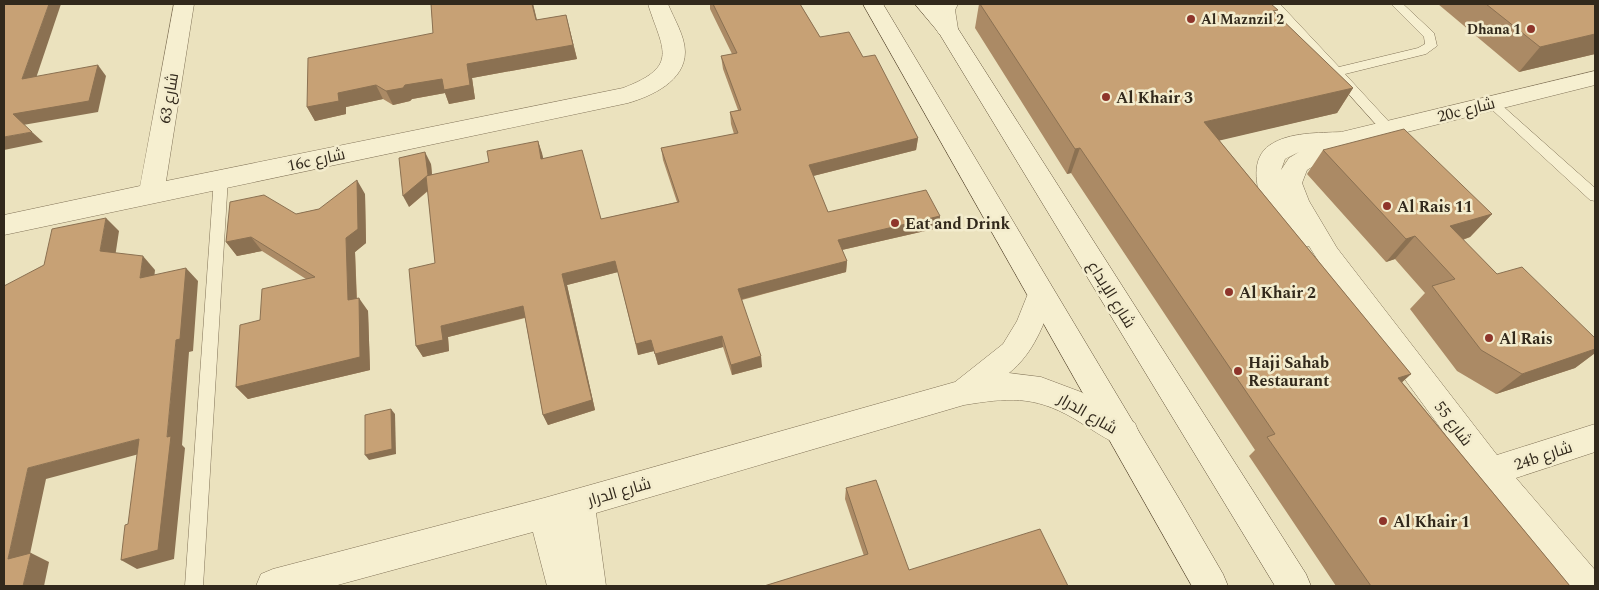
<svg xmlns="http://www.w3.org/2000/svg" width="1599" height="590" font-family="Spectral,Cairo,serif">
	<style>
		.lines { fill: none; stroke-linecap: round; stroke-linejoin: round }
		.service-casing { stroke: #827358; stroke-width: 1 }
		.minor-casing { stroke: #827358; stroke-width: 1 }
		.secondary-casing { stroke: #64543b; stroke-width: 1 }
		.service { fill: #f6efd0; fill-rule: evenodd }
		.minor { fill: #f6efd0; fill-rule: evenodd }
		.secondary { fill: #f6efd0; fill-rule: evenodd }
		.wall { fill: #ab8a65 }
		.shaded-wall { fill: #8b7152 }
		.building { fill: #c7a175; stroke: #8b7152 }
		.poi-dot { fill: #8e352b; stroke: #f3eccd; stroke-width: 2 }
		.labels { text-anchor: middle; stroke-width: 5; stroke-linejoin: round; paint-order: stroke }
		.far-poi-label { font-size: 14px; font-weight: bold; fill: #32291c; stroke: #f3eccd; text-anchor: start }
		.poi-label { font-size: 16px; font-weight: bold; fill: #32291c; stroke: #f3eccd; text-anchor: start }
		.street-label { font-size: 16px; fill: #32291c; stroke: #f3eccd }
	</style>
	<rect width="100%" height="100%" fill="#ebe2be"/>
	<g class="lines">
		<g class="service-casing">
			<g id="service">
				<path d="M 1268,4 L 1280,4 L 1339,67 L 1418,48 L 1425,44 L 1424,37 L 1391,4 L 1403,4 L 1434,33 L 1437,46 L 1426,54 L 1345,74 L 1392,125 L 1393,128 L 1392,131 L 1382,131 Z"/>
				<path d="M 1492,99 L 1496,100 L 1595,188 L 1595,201 L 1590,200 L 1488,106 L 1486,103 Z"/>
				<path d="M 221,173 L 226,174 L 228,178 L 203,586 L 185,586 L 214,178 L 216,174 Z"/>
			</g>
		</g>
		<g class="minor-casing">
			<g id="minor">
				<path d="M 174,4 L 194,4 L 166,181 L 623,88 C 681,66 662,49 648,4 L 668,4 C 674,19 685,36 685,52 C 685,81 652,96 628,103 L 4,235 L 4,215 L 140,186 Z"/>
				<path d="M 938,4 L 958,4 L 955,10 L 958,29 L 955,34 L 947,36 L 939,34 L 936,29 L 933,10 Z"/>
				<path d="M 1595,71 L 1595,85 L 1343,148 L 1307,170 L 1302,183 L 1309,201 L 1337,248 L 1497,455 L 1595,424 L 1595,452 L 1516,478 L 1595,570 L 1595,586 L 1565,586 L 1480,482 L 1319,262 L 1309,246 C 1280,255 1233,169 1270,145 C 1289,132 1319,133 1341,132 ZM 1299,152 L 1289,158 L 1281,170 L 1285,159 Z"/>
				<path d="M 1041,283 L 1051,286 L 1055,294 C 1044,324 1034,353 1009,373 L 1041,377 L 1081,392 L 1135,423 L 1139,433 L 1135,443 L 1124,447 C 1106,440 1090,428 1073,418 C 1033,395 1007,398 964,405 L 596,513 L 606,586 L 547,586 L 533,532 L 334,586 L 256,586 L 261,574 L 273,569 L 544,498 L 955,382 L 1003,344 L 1017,321 L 1031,286 Z"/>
			</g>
		</g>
		<g class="secondary-casing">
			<g id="secondary">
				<path d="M 863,4 L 883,4 L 1181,502 L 1223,574 L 1228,586 L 1192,586 Z"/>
				<path d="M 915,4 L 936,4 L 955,24 L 1306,574 L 1311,586 L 1275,586 L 939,33 Z"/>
			</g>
		</g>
		<use href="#service" class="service"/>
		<use href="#minor" class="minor"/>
		<use href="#secondary" class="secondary"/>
	</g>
	<g class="wall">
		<path d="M 431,4 L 533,4 L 537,20 L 566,15 L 577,59 L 472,78 L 475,99 L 449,104 L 445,93 L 412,99 L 410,101 L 393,105 L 383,99 L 346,107 L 346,114 L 315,121 L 307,107 L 433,33 Z"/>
		<path d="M 710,4 L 800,4 L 820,37 L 863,57 L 918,138 L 916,150 L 813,176 L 828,212 L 940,216 L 938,228 L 842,250 L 847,261 L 846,272 L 742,300 L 762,367 L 732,375 L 723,347 L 658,365 L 654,351 L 638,355 L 618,272 L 567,285 L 595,410 L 548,425 L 543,415 L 525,318 L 448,337 L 449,351 L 423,357 L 416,346 L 435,263 L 428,191 L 409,207 L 431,164 L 432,175 L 489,162 L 538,141 L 543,158 L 601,219 L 677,202 L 663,160 L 661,148 L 734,134 L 731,124 L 730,112 L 738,110 L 723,69 L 721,56 L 732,54 L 710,9 Z"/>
		<path d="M 979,4 L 1276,14 L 1353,88 L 1337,113 L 1219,140 L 1411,374 L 1402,382 L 1570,586 L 1336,586 L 1249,456 L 1255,450 L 1071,173 L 1067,174 L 975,28 Z"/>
		<path d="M 1438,4 L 1595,4 L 1595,54 L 1519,72 Z"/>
		<path d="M 1323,150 L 1492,214 L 1470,237 L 1463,240 L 1497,274 L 1595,338 L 1595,353 L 1575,368 L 1496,394 L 1457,371 L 1410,309 L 1425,293 L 1395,259 L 1386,262 L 1307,174 Z"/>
		<path d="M 365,194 L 366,243 L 355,252 L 357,298 L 368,311 L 370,370 L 248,399 L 236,387 L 306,279 L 262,251 L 237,256 L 226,242 L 296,214 L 319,209 Z"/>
		<path d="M 846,488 L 909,570 L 764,586 L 864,556 L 845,499 Z"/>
	</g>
	<g class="shaded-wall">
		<path d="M 49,4 L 61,4 L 32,90 L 22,79 Z"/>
		<path d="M 532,4 L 533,4 L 540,34 L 536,20 Z"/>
		<path d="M 566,15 L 577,59 L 472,78 L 475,99 L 449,104 L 445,93 L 412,99 L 410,101 L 393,105 L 386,91 L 405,85 Z"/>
		<path d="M 1595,34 L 1595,54 L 1519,72 L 1540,47 Z"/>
		<path d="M 98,65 L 106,76 L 98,112 L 23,125 L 13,114 Z"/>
		<path d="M 376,85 L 383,99 L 346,107 L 346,114 L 315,121 L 307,107 L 338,93 Z"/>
		<path d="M 1353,88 L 1337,113 L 1192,147 L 1204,122 Z"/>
		<path d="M 32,132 L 43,142 L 4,150 L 4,137 Z"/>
		<path d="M 918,138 L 916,150 L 809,177 L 809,165 Z"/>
		<path d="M 538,141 L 542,153 L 546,171 L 541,159 Z"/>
		<path d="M 1080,148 L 1071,173 L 1067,174 L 1075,149 Z"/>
		<path d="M 425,152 L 431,164 L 433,186 L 409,207 L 403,196 Z"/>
		<path d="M 357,180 L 365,194 L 366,243 L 355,252 L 357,314 L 348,300 L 346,238 Z"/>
		<path d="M 1492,214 L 1470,237 L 1429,250 L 1450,226 Z"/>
		<path d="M 940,216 L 938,228 L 837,251 L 838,240 Z"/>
		<path d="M 106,218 L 119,231 L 114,264 L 100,251 Z"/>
		<path d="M 1415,236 L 1395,259 L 1386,262 L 1406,239 Z"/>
		<path d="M 251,237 L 262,251 L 237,256 L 226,242 Z"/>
		<path d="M 143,256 L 155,270 L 153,291 L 140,278 Z"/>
		<path d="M 615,261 L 618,272 L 567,285 L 595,410 L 548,425 L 543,415 L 562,274 Z"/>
		<path d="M 847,261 L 846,272 L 739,300 L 738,289 Z"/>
		<path d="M 186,268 L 198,281 L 193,351 L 189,352 L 182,445 L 185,448 L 174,559 L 137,569 L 121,560 L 167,437 L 176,340 Z"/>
		<path d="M 359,298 L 368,311 L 370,370 L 248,399 L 236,387 Z"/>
		<path d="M 523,306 L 527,317 L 448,337 L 449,351 L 423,357 L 416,346 L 441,326 Z"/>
		<path d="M 722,336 L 723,347 L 658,365 L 655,354 Z"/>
		<path d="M 651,340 L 654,351 L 638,355 L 636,344 Z"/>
		<path d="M 1595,349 L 1595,353 L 1575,368 L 1496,394 L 1522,374 Z"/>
		<path d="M 761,356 L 762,367 L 732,375 L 731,365 Z"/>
		<path d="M 1411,374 L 1388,395 L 1398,378 Z"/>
		<path d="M 391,409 L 395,414 L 396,454 L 369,460 L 365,455 Z"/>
		<path d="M 139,439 L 154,450 L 46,479 L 27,568 L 8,559 L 28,468 Z"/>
		<path d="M 31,553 L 49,562 L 44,586 L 23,586 Z"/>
	</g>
	<g class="building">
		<path d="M 4,4 L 49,4 L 22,79 L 98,65 L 89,101 L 13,114 L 32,132 L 4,137 Z"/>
		<path d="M 431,4 L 532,4 L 536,20 L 566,15 L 573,45 L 467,64 L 470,85 L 444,90 L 442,79 L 405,85 L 403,88 L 386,91 L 376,85 L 338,93 L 339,101 L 307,107 L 308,58 L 433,33 Z"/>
		<path d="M 713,4 L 800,4 L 820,37 L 849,32 L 863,57 L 875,55 L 918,138 L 809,165 L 828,212 L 926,190 L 940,216 L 838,240 L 847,261 L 738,289 L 761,356 L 731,365 L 722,336 L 655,354 L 651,340 L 636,344 L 615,261 L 562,274 L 592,400 L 543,415 L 523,306 L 441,326 L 443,340 L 416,346 L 409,269 L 435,263 L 426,176 L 489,162 L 487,151 L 538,141 L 541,159 L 582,150 L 601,219 L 679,202 L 661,148 L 738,133 L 730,112 L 741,110 L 721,56 L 737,53 Z"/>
		<path d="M 980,4 L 1271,4 L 1278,10 L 1273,11 L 1353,88 L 1204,122 L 1411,374 L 1398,378 L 1570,586 L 1371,586 L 1267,437 L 1275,434 L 1080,148 L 1075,149 Z"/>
		<path d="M 1486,4 L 1595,4 L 1595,34 L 1540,47 Z"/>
		<path d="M 1404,129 L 1492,214 L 1450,226 L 1497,274 L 1522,267 L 1595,338 L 1595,349 L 1522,374 L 1481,350 L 1432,286 L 1455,279 L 1415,236 L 1406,239 L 1323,150 Z"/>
		<path d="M 425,152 L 428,175 L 403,196 L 399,158 Z"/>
		<path d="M 357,180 L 358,229 L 346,238 L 348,300 L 359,298 L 360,357 L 236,387 L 240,325 L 260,320 L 262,289 L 315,277 L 251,237 L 226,242 L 230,202 L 264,195 L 296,214 L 319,209 Z"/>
		<path d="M 106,218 L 100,251 L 143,256 L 140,278 L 186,268 L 180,339 L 176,340 L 167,437 L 171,436 L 158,550 L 121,560 L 125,525 L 128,524 L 139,439 L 28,468 L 8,559 L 31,553 L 23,586 L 4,586 L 4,286 L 44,265 L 52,229 Z"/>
		<path d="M 391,409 L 392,449 L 365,455 L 365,415 Z"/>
		<path d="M 876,480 L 909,570 L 1040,529 L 1068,586 L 764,586 L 868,554 L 846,488 Z"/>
	</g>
	<g class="poi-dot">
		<circle cx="1191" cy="19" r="5"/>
		<circle cx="1531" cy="29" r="5"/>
		<circle cx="1106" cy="97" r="5"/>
		<circle cx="1387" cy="206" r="5"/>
		<circle cx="895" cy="223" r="5"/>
		<circle cx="1229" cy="292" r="5"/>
		<circle cx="1489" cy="338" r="5"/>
		<circle cx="1238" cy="371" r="5"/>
		<circle cx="1383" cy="521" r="5"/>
	</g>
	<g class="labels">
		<g class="far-poi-label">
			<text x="1201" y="24">Al Maznzil 2</text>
			<text x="1521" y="34" text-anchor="end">Dhana 1</text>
		</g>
		<g class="poi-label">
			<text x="1116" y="103">Al Khair 3</text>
			<text x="1397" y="212">Al Rais 11</text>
			<text x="905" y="229">Eat and Drink</text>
			<text x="1239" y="298">Al Khair 2</text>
			<text x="1499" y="344">Al Rais</text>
			<text x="1248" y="368">Haji Sahab<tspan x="1248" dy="18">Restaurant</tspan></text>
			<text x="1393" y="527">Al Khair 1</text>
		</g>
		<g class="street-label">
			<text transform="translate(168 98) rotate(-80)" y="6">شارع 63</text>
			<text transform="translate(1466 109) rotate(-14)" y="6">20c شارع</text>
			<text transform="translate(316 159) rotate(-12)" y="6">16c شارع</text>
			<text transform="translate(1112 294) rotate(58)" y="6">شارع الإبداع</text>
			<text transform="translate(1088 413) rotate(30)" y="6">شارع الدرار</text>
			<text transform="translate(1454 423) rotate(53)" y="6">شارع 55</text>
			<text transform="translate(1543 455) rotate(-18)" y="6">24b شارع</text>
			<text transform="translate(619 491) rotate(-16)" y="6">شارع الدرار</text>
		</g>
	</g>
	<rect width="1599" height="590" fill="none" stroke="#32291c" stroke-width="10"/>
</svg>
